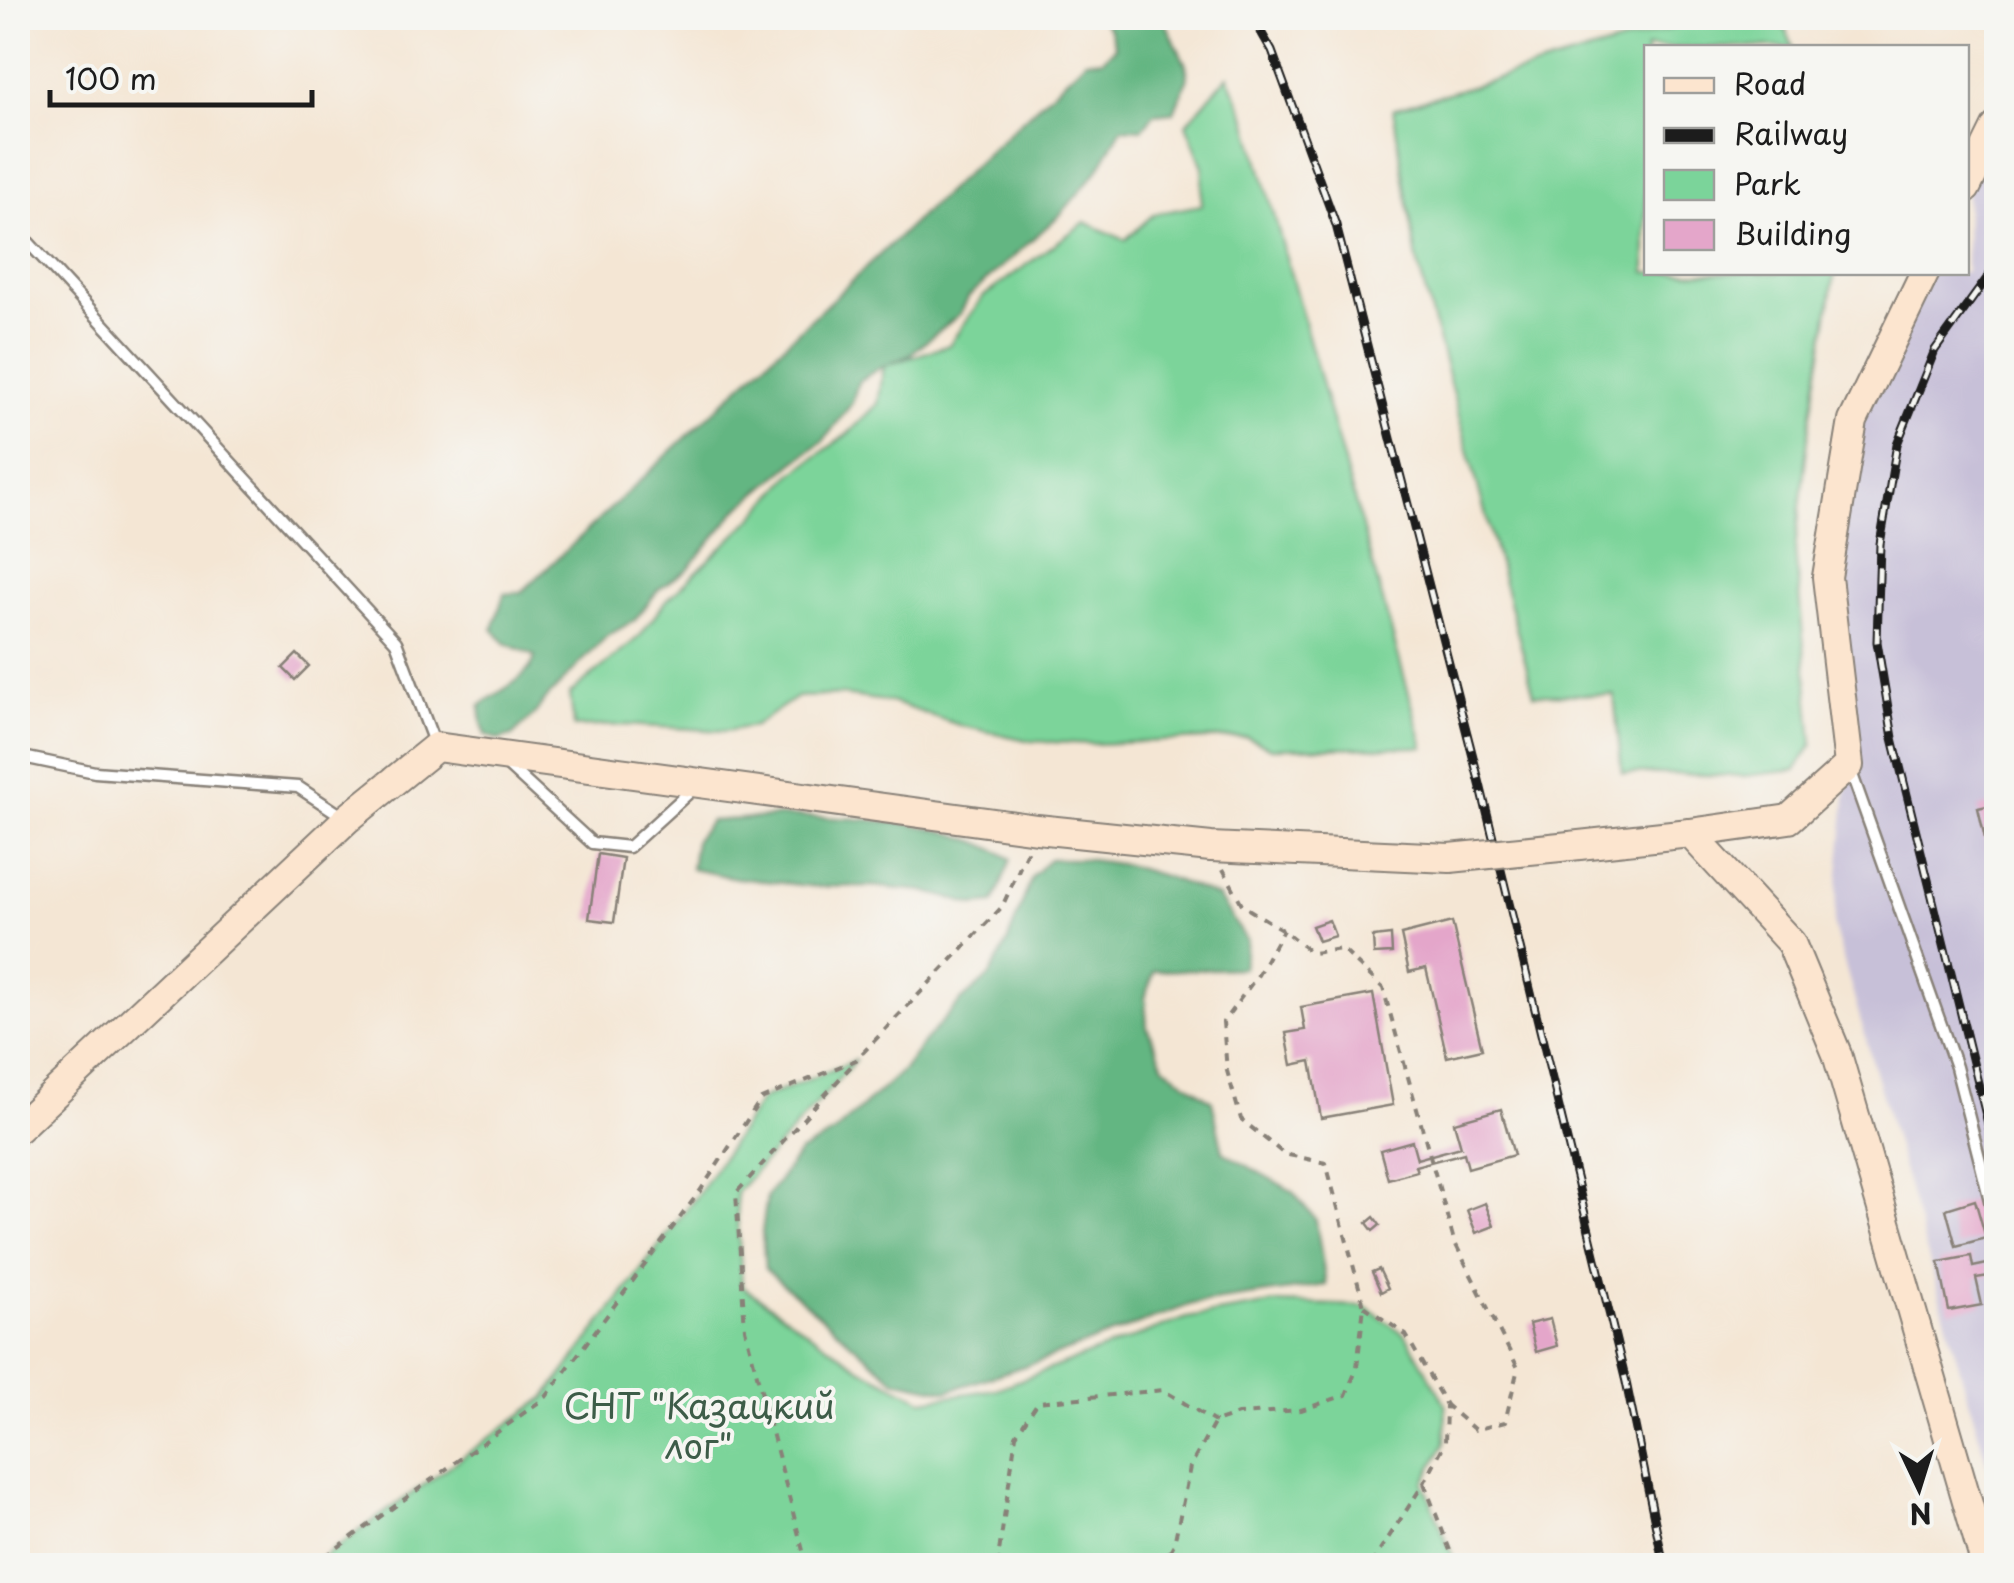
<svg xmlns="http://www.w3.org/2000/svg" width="2014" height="1583" font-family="'Playpen Sans',sans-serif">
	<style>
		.industrial { fill: #c7c0d8 }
		.green { fill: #7bd49a; stroke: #4c785b; stroke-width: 2.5 }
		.forest { fill: #64b682; stroke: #40694f; stroke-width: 2.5 }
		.building { fill: #e4a6ca }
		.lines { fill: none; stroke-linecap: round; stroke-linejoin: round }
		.lane-casing { stroke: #888178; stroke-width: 15 }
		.secondary-casing { stroke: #888178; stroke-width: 32 }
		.path { stroke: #888178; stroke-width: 4; stroke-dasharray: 8 8; stroke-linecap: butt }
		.lane { stroke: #fff; stroke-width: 10 }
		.secondary { stroke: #fce5cf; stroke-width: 28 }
		.rail-casing { stroke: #1c1c1c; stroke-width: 9 }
		.rail { stroke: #f6f6f2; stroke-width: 5; stroke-dasharray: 15; stroke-linecap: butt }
		.secondary-bridge-casing { stroke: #888178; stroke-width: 32; stroke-linecap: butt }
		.secondary-bridge { stroke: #fce5cf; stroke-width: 28 }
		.labels { text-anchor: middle; stroke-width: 8; stroke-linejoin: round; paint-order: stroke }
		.park-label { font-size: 35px; fill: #3d5c48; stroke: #f6f6f2 }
	</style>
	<rect width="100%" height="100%" fill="#f6f6f2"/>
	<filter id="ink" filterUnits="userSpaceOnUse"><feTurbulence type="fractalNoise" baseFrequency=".01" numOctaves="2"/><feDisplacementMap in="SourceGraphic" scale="20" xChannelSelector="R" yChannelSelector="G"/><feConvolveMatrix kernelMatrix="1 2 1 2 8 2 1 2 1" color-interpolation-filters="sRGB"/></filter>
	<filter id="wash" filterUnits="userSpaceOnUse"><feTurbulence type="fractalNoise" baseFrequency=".0048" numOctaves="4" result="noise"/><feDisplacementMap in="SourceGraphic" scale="40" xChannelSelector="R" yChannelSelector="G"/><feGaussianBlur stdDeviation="2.25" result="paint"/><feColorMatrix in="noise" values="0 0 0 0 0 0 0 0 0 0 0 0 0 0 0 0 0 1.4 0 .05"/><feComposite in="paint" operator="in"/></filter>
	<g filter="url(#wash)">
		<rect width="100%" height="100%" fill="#f4e6d4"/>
		<path class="industrial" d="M 1996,127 L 1996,1495 L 1834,927 L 1849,765 L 1827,577 L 1853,421 L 1925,273 L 1966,272 L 1967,188 Z"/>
		<g class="green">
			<path d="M 1707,18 L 1775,18 L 1787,32 L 1793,47 L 1646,48 L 1646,272 L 1835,273 L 1808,438 L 1795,550 L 1813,744 L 1796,770 L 1744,776 L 1622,773 L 1614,695 L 1534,694 L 1417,261 L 1393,109 Z"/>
			<path d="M 1228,76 L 1247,119 L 1424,747 L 1271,748 L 1247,737 L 1095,744 L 1031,741 L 962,726 L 891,702 L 843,695 L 797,697 L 754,726 L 725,731 L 626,725 L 574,727 L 570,694 L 640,636 L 665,602 L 754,517 L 792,474 L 849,433 L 878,404 L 884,366 L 949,345 L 983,297 L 1085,222 L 1125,240 L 1154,214 L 1201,205 L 1203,167 L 1186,124 Z"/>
			<path d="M 856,1060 L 736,1193 L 742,1286 L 860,1368 L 923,1400 L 996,1389 L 1187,1318 L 1278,1303 L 1364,1306 L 1406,1335 L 1446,1405 L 1445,1443 L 1424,1483 L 1456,1565 L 312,1565 L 546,1397 L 700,1191 L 761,1099 Z"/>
		</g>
		<g class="forest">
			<path d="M 1101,18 L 1157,18 L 1166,23 L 1186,65 L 1188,77 L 1174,112 L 1154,114 L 1142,129 L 1122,128 L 1098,170 L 1061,214 L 969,296 L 960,314 L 908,356 L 876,370 L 858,382 L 852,403 L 824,440 L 793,463 L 737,510 L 688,569 L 659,589 L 635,620 L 607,636 L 546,699 L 532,717 L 512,736 L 499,740 L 486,735 L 482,724 L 480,706 C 497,691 532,678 535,656 L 505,643 L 493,629 L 504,594 L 522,592 L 1086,60 L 1103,59 L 1116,47 L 1110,30 Z"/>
			<path d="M 786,816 C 861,819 945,818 1011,859 L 994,903 L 974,905 L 923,891 L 870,886 L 819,887 L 736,878 L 691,869 L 695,840 L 710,821 Z"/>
			<path d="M 1049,859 L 1084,859 L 1126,865 L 1167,877 L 1218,897 L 1247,941 L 1243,968 L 1154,971 L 1145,998 L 1147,1027 L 1164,1066 L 1212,1101 L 1223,1152 L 1292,1191 L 1316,1220 L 1326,1285 L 1192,1304 L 1040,1361 L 947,1391 L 895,1380 L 765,1269 L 762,1232 L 767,1196 L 799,1153 L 834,1133 L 903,1070 L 923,1043 L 960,1002 L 989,977 L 1007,943 L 1032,877 Z"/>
		</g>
		<g id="blocks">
			<g class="building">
				<path d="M 297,654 L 309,666 L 295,680 L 283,668 Z"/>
				<path d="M 1996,804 L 1996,882 L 1995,882 L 1978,808 Z"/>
				<path d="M 598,854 L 623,858 L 614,922 L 589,919 Z"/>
				<path d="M 1329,920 L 1335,936 L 1318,941 L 1312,926 Z"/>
				<path d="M 1452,922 L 1482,1049 L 1447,1057 L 1426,968 L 1409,972 L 1401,935 Z"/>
				<path d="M 1391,935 L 1392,953 L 1374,954 L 1373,937 Z"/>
				<path d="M 1373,994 L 1393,1105 L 1321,1118 L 1311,1061 L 1292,1065 L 1286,1033 L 1305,1030 L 1301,1007 Z"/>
				<path d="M 1501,1109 L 1514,1155 L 1468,1168 L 1464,1153 L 1415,1166 L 1417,1171 L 1388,1179 L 1380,1150 L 1412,1141 L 1417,1159 L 1461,1147 L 1454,1122 Z"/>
				<path d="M 1975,1200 L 1986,1238 L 1956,1246 L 1946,1209 Z"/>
				<path d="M 1485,1203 L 1494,1226 L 1476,1233 L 1467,1210 Z"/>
				<path d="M 1374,1217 L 1380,1225 L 1373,1231 L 1367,1223 Z"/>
				<path d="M 1971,1256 L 1973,1267 L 1987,1264 L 1989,1276 L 1976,1278 L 1982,1305 L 1949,1311 L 1939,1262 Z"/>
				<path d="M 1379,1269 L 1388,1288 L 1381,1292 L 1372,1272 Z"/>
				<path d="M 1550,1319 L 1557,1346 L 1536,1352 L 1529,1324 Z"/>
			</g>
		</g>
	</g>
	<g filter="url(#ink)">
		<use href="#blocks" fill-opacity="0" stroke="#888178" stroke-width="2.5"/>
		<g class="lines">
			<g class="lane-casing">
				<g id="lane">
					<path d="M 18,231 L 396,642 L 435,745"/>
					<path d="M 18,756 L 95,772 L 298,787 L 345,818"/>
					<path d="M 505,763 L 592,843 L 629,847 L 694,788"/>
					<path d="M 1849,766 L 1956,1067 L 1996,1224"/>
				</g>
			</g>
			<g class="secondary-casing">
				<g id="secondary">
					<path d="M 1966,188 L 1996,127"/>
					<path d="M 1690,833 L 1791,943 L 1837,1054 L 1986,1566"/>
					<path d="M 1570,846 L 1690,833 L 1789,819 L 1849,765 L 1827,577 L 1853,421 L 1925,272"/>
					<path d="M 18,1128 L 347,819 L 436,747 L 1037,829 L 1211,847 L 1450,858"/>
				</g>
			</g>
			<g class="path">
				<path d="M 1223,869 L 1243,906 L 1283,930 L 1312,953 L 1342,949 L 1383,988 L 1454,1241 L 1518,1368 L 1505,1422 L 1475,1430 L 1446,1405"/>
				<path d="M 1364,1306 L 1406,1335 L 1446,1405 L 1445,1443 L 1424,1483 L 1370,1566"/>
				<path d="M 1424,1483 L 1456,1566"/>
				<path d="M 312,1566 L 546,1397 L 700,1191 L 761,1099 L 856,1060 L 1002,907 L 1029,847"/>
				<path d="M 807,1566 L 745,1329 L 736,1193 L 853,1064"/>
				<path d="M 997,1566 L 1016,1435 L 1038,1402 L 1163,1390 L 1215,1422"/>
				<path d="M 1162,1566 L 1174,1544 L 1190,1467 L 1215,1422 L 1238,1414 L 1301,1410 L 1346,1395 L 1357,1368 L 1364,1306 L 1326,1163 L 1284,1154 L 1241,1119 L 1227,1071 L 1223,1022 L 1258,975 L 1283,930"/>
			</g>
			<use href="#lane" class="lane"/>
			<use href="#secondary" class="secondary"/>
			<g class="rail-casing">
				<g id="rail">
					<path d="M 1253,18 L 1272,51 L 1336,225 L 1480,784 L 1626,1382 L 1664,1566"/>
					<path d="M 1996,266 L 1935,350 L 1897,444 L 1880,544 L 1877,642 L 1893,738 L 1996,1156"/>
				</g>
			</g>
			<use href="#rail" class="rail"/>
			<g class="secondary-bridge-casing">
				<path id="secondary-bridge" d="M 1450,858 L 1570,846"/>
			</g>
			<use href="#secondary-bridge" class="secondary-bridge"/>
		</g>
	</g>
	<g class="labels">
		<g class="park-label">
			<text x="699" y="1419">СНТ "Казацкий<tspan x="699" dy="40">лог"</tspan></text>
		</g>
	</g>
	<rect width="2014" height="1583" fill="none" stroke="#f6f6f2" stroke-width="60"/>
	<rect x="1644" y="45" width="325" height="230" fill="#f6f6f2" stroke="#9f9f9c" stroke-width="2.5"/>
	<rect x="1664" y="78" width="50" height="15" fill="#fce5cf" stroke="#9f9f9c" stroke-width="2.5"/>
	<text x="1734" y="95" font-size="30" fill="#1c1c1c">Road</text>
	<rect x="1664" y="128" width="50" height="15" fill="#1c1c1c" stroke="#9f9f9c" stroke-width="2.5"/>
	<text x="1734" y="145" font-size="30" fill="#1c1c1c">Railway</text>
	<rect x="1664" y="170" width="50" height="30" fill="#7bd49a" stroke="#9f9f9c" stroke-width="2.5"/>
	<text x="1734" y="195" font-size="30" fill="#1c1c1c">Park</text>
	<rect x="1664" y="220" width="50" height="30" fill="#e4a6ca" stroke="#9f9f9c" stroke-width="2.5"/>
	<text x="1734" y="245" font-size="30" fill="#1c1c1c">Building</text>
	<g transform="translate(1919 1488) rotate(176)" stroke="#f6f6f2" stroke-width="8" paint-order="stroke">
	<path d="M0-8L18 38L0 25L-18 38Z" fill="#1c1c1c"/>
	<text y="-15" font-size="28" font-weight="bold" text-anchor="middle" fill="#1c1c1c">N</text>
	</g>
	<path d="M50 90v15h262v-15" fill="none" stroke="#1c1c1c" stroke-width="5"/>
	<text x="65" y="90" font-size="30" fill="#1c1c1c" stroke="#f6f6f2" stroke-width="8" paint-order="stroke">100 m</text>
</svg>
